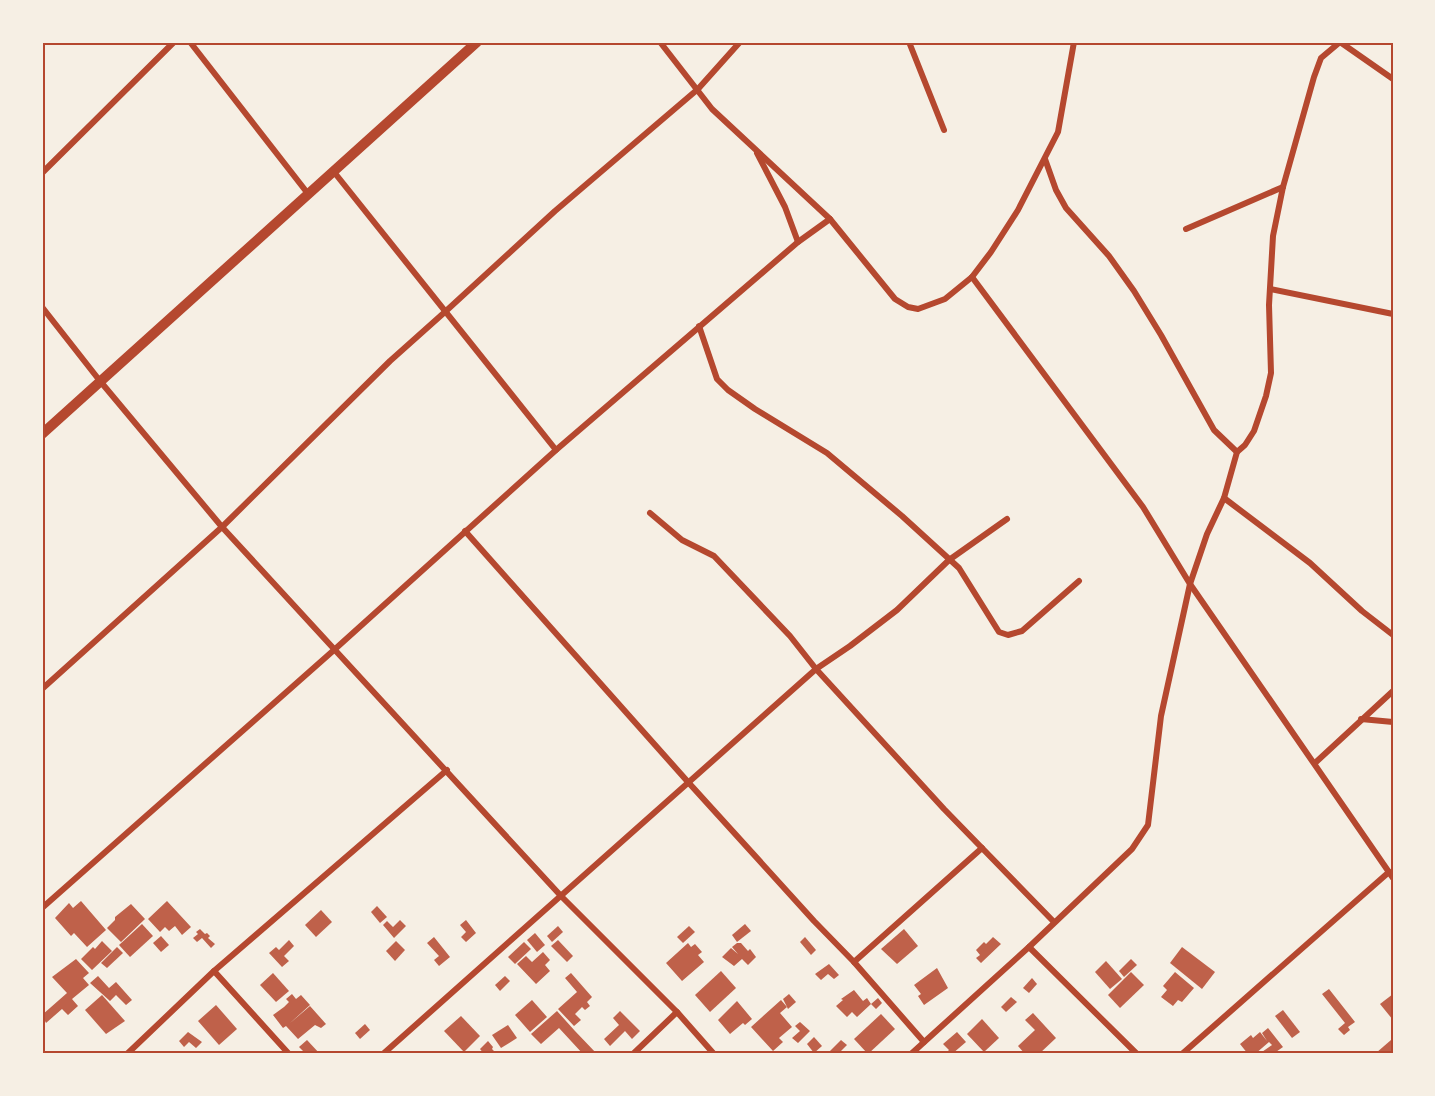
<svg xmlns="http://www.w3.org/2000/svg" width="1435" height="1096" font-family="Rubik,sans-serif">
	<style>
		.building { fill: #bf614a }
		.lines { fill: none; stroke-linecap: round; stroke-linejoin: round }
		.minor { stroke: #b5482f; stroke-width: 6 }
		.tertiary { stroke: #b5482f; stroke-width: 10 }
		.neatline { fill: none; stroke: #b5482f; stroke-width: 2 }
	</style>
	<rect width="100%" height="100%" fill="#f6efe4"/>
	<g class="building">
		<path d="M 81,901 L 106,930 L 87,947 L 74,933 L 71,936 L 55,918 L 69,903 L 73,908 Z"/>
		<path d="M 167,901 L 191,927 L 182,935 L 175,926 L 169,931 L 165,927 L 160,932 L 148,919 Z"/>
		<path d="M 131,904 L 145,919 L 121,942 L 107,928 L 115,920 L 115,917 Z"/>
		<path d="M 377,906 L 387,917 L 380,923 L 371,912 Z"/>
		<path d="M 321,910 L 332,922 L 316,937 L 305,925 Z"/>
		<path d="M 400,920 L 406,926 L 394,938 L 383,925 L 387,921 L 393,927 Z"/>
		<path d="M 466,920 L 476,933 L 466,942 L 461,937 L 466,932 L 460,925 Z"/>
		<path d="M 142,924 L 153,936 L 130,957 L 119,945 Z"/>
		<path d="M 745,924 L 751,931 L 737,942 L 732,935 Z"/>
		<path d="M 558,926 L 563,932 L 552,942 L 547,936 Z"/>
		<path d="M 689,926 L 695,932 L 683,943 L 677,937 Z"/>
		<path d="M 200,929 L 205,934 L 207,933 L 210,936 L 208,938 L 215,944 L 211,948 L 202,938 L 197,942 L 193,938 L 198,934 L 196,932 Z"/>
		<path d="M 904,929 L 918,946 L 897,964 L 881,949 Z"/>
		<path d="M 535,933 L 545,945 L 537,952 L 527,940 Z"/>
		<path d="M 161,936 L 169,945 L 161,952 L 153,943 Z"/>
		<path d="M 434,937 L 450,957 L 439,966 L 434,960 L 439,956 L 427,943 Z"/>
		<path d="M 805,937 L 816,950 L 811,955 L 800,942 Z"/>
		<path d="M 993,937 L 1001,944 L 981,963 L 976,958 L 980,955 L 976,950 L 984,942 L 986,944 Z"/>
		<path d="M 289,940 L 294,946 L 284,956 L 289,961 L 282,967 L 269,953 L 276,947 L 279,950 Z"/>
		<path d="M 558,940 L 573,956 L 567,962 L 551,946 Z"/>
		<path d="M 102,941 L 112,951 L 92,970 L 81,959 L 93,947 L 95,949 Z"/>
		<path d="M 396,941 L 405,950 L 395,961 L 386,951 Z"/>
		<path d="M 524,942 L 531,949 L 515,964 L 508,957 Z"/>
		<path d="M 688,943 L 691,947 L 695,944 L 702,952 L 698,955 L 704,962 L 682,981 L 666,963 Z"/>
		<path d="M 737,943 L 741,943 L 748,951 L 750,949 L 756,957 L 748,965 L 742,959 L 734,966 L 722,957 L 731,948 L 738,954 L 732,947 Z"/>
		<path d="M 117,947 L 123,953 L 107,968 L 101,963 Z"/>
		<path d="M 1182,947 L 1215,972 L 1202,989 L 1170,963 Z"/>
		<path d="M 543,952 L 550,960 L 545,965 L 550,971 L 536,984 L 517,964 L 526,956 L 532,962 Z"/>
		<path d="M 76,959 L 89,973 L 83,978 L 89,985 L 72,999 L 78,1006 L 68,1015 L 62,1009 L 46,1023 L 42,1015 L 67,993 L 52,977 Z"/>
		<path d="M 1131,959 L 1137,965 L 1124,977 L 1119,971 Z"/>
		<path d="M 1106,961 L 1122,979 L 1110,989 L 1095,972 Z"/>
		<path d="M 829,964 L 839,975 L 834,979 L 828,974 L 821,980 L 815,974 Z"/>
		<path d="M 937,968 L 948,988 L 924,1005 L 918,996 L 921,994 L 914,985 Z"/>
		<path d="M 721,971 L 736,988 L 710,1012 L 695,995 Z"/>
		<path d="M 1131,972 L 1144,985 L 1120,1008 L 1108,995 Z"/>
		<path d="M 1175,972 L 1194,988 L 1182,1002 L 1178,1000 L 1173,1006 L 1161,997 L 1167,990 L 1163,986 Z"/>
		<path d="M 273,973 L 289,991 L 276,1002 L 260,985 Z"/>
		<path d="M 571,973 L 592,997 L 587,1002 L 590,1006 L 585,1010 L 582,1007 L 575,1014 L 581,1020 L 574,1026 L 558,1009 L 577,992 L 565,978 Z"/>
		<path d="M 98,976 L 109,988 L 116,982 L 132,1000 L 126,1005 L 116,995 L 110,1001 L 90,983 Z"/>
		<path d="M 505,976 L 510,981 L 500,991 L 495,985 Z"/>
		<path d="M 1032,978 L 1037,984 L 1029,993 L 1023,988 Z"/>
		<path d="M 1329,989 L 1355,1022 L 1348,1027 L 1350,1030 L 1344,1035 L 1338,1029 L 1345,1023 L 1322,994 Z"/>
		<path d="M 854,990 L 863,1001 L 867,998 L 871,1004 L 878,998 L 882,1003 L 876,1009 L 871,1004 L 857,1017 L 852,1012 L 847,1017 L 836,1006 L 843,1000 L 841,999 Z"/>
		<path d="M 292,994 L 296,999 L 301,995 L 310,1005 L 289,1024 L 310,1006 L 326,1024 L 321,1028 L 315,1025 L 298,1039 L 286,1026 L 283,1028 L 273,1015 L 284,1007 L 289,1002 L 286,999 Z"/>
		<path d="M 789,994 L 796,1002 L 788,1009 L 783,999 Z"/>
		<path d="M 1393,994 L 1393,1020 L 1380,1004 Z"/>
		<path d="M 102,995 L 125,1021 L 106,1034 L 85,1010 Z"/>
		<path d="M 1011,997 L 1017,1002 L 1006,1012 L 1001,1007 Z"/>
		<path d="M 532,1000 L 547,1017 L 530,1032 L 515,1015 Z"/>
		<path d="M 781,1000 L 787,1007 L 780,1013 L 792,1027 L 779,1038 L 783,1042 L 773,1051 L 751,1027 Z"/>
		<path d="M 737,1001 L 752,1019 L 745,1025 L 743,1023 L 730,1034 L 718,1020 Z"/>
		<path d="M 216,1005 L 237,1029 L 219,1045 L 198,1021 Z"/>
		<path d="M 1283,1010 L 1300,1032 L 1292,1038 L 1275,1016 Z"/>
		<path d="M 557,1011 L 575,1031 L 597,1054 L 583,1054 L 559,1028 L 541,1044 L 531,1034 Z"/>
		<path d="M 620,1011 L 640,1031 L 632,1039 L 625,1031 L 610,1046 L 604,1039 L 619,1025 L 613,1018 Z"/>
		<path d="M 1033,1013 L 1056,1038 L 1039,1054 L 1025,1054 L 1018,1046 L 1035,1030 L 1025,1020 Z"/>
		<path d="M 881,1014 L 895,1029 L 868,1054 L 854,1039 Z"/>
		<path d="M 461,1016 L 480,1036 L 464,1052 L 444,1031 Z"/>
		<path d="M 982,1019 L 999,1038 L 984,1052 L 967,1034 Z"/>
		<path d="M 800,1022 L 810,1031 L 798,1043 L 792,1038 L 800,1031 L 795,1026 Z"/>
		<path d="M 365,1024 L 370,1030 L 360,1039 L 355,1033 Z"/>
		<path d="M 508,1025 L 517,1038 L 501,1048 L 492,1035 Z"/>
		<path d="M 1268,1028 L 1283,1047 L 1273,1054 L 1259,1054 L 1272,1045 L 1269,1042 L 1255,1054 L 1252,1051 L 1248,1054 L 1240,1044 L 1251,1035 L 1253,1038 L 1260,1032 L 1267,1041 L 1262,1033 Z"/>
		<path d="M 188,1032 L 202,1042 L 196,1048 L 189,1042 L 184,1047 L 179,1041 Z"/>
		<path d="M 957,1032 L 966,1042 L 952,1054 L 948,1054 L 947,1052 L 949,1050 L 943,1044 Z"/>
		<path d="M 814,1037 L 822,1046 L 814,1053 L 807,1044 Z"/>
		<path d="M 307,1040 L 320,1054 L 306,1054 L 299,1047 Z"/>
		<path d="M 841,1040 L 847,1045 L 838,1054 L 831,1054 L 829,1052 Z"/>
		<path d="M 1391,1040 L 1393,1043 L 1393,1054 L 1377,1054 L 1376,1053 Z"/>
		<path d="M 488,1041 L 493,1047 L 492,1049 L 497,1054 L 484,1054 L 480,1049 Z"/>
	</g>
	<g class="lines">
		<g class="minor">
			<path d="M 190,42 L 309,195"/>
			<path d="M 660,42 L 712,109 L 830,219 L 895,299 L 908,307 L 918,309 L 945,299 L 972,277 L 991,252 L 1018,210 L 1058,132 L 1074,42"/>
			<path d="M 909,42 L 944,130"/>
			<path d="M 1340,42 L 1393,79"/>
			<path d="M 757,153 L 785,207 L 798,242"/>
			<path d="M 1045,159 L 1056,190 L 1066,208 L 1109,256 L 1134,291 L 1161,335 L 1214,430 L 1237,452"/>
			<path d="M 334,172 L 556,450"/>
			<path d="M 42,173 L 174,42"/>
			<path d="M 1186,229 L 1283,187"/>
			<path d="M 972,277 L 1143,507 L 1190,584 L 1393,878"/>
			<path d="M 1270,289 L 1393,314"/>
			<path d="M 42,307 L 100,381 L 222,527 L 561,896 L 677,1012 L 714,1054"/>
			<path d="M 699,326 L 717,379 L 728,390 L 755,409 L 827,453 L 902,516 L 959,568 L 999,632 L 1008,635 L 1022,631 L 1079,581"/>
			<path d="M 1224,498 L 1310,563 L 1362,611 L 1393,635"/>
			<path d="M 650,513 L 682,540 L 714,556 L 790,636 L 816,669 L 944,809 L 1054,922"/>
			<path d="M 465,531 L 688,782 L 814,921 L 854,962 L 924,1042"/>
			<path d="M 42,689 L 222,527 L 390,361 L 446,311 L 555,211 L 698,89 L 740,42"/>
			<path d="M 1361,719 L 1393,722"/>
			<path d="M 1315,763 L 1393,691"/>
			<path d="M 42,908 L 334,650 L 556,450 L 798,242 L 830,219"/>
			<path d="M 1029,947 L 1137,1054"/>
			<path d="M 854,962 L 982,848"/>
			<path d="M 214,971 L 289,1054"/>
			<path d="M 127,1054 L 214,971 L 447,770"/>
			<path d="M 383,1054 L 816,669 L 850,646 L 897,610 L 949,560 L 1007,519"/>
			<path d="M 633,1054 L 677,1012"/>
			<path d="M 911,1054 L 1029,947 L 1132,849 L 1148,825 L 1161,716 L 1190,584 L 1207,534 L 1224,498 L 1237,452 L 1245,445 L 1254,431 L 1266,396 L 1271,373 L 1269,305 L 1273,236 L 1283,187 L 1314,77 L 1321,58 L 1340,42"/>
			<path d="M 1182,1054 L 1389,872"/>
		</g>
		<path class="tertiary" d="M 42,434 L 477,42"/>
	</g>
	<rect width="1435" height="1096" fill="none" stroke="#f6efe4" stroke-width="87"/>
	<rect x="44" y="44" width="1348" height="1008" class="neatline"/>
</svg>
